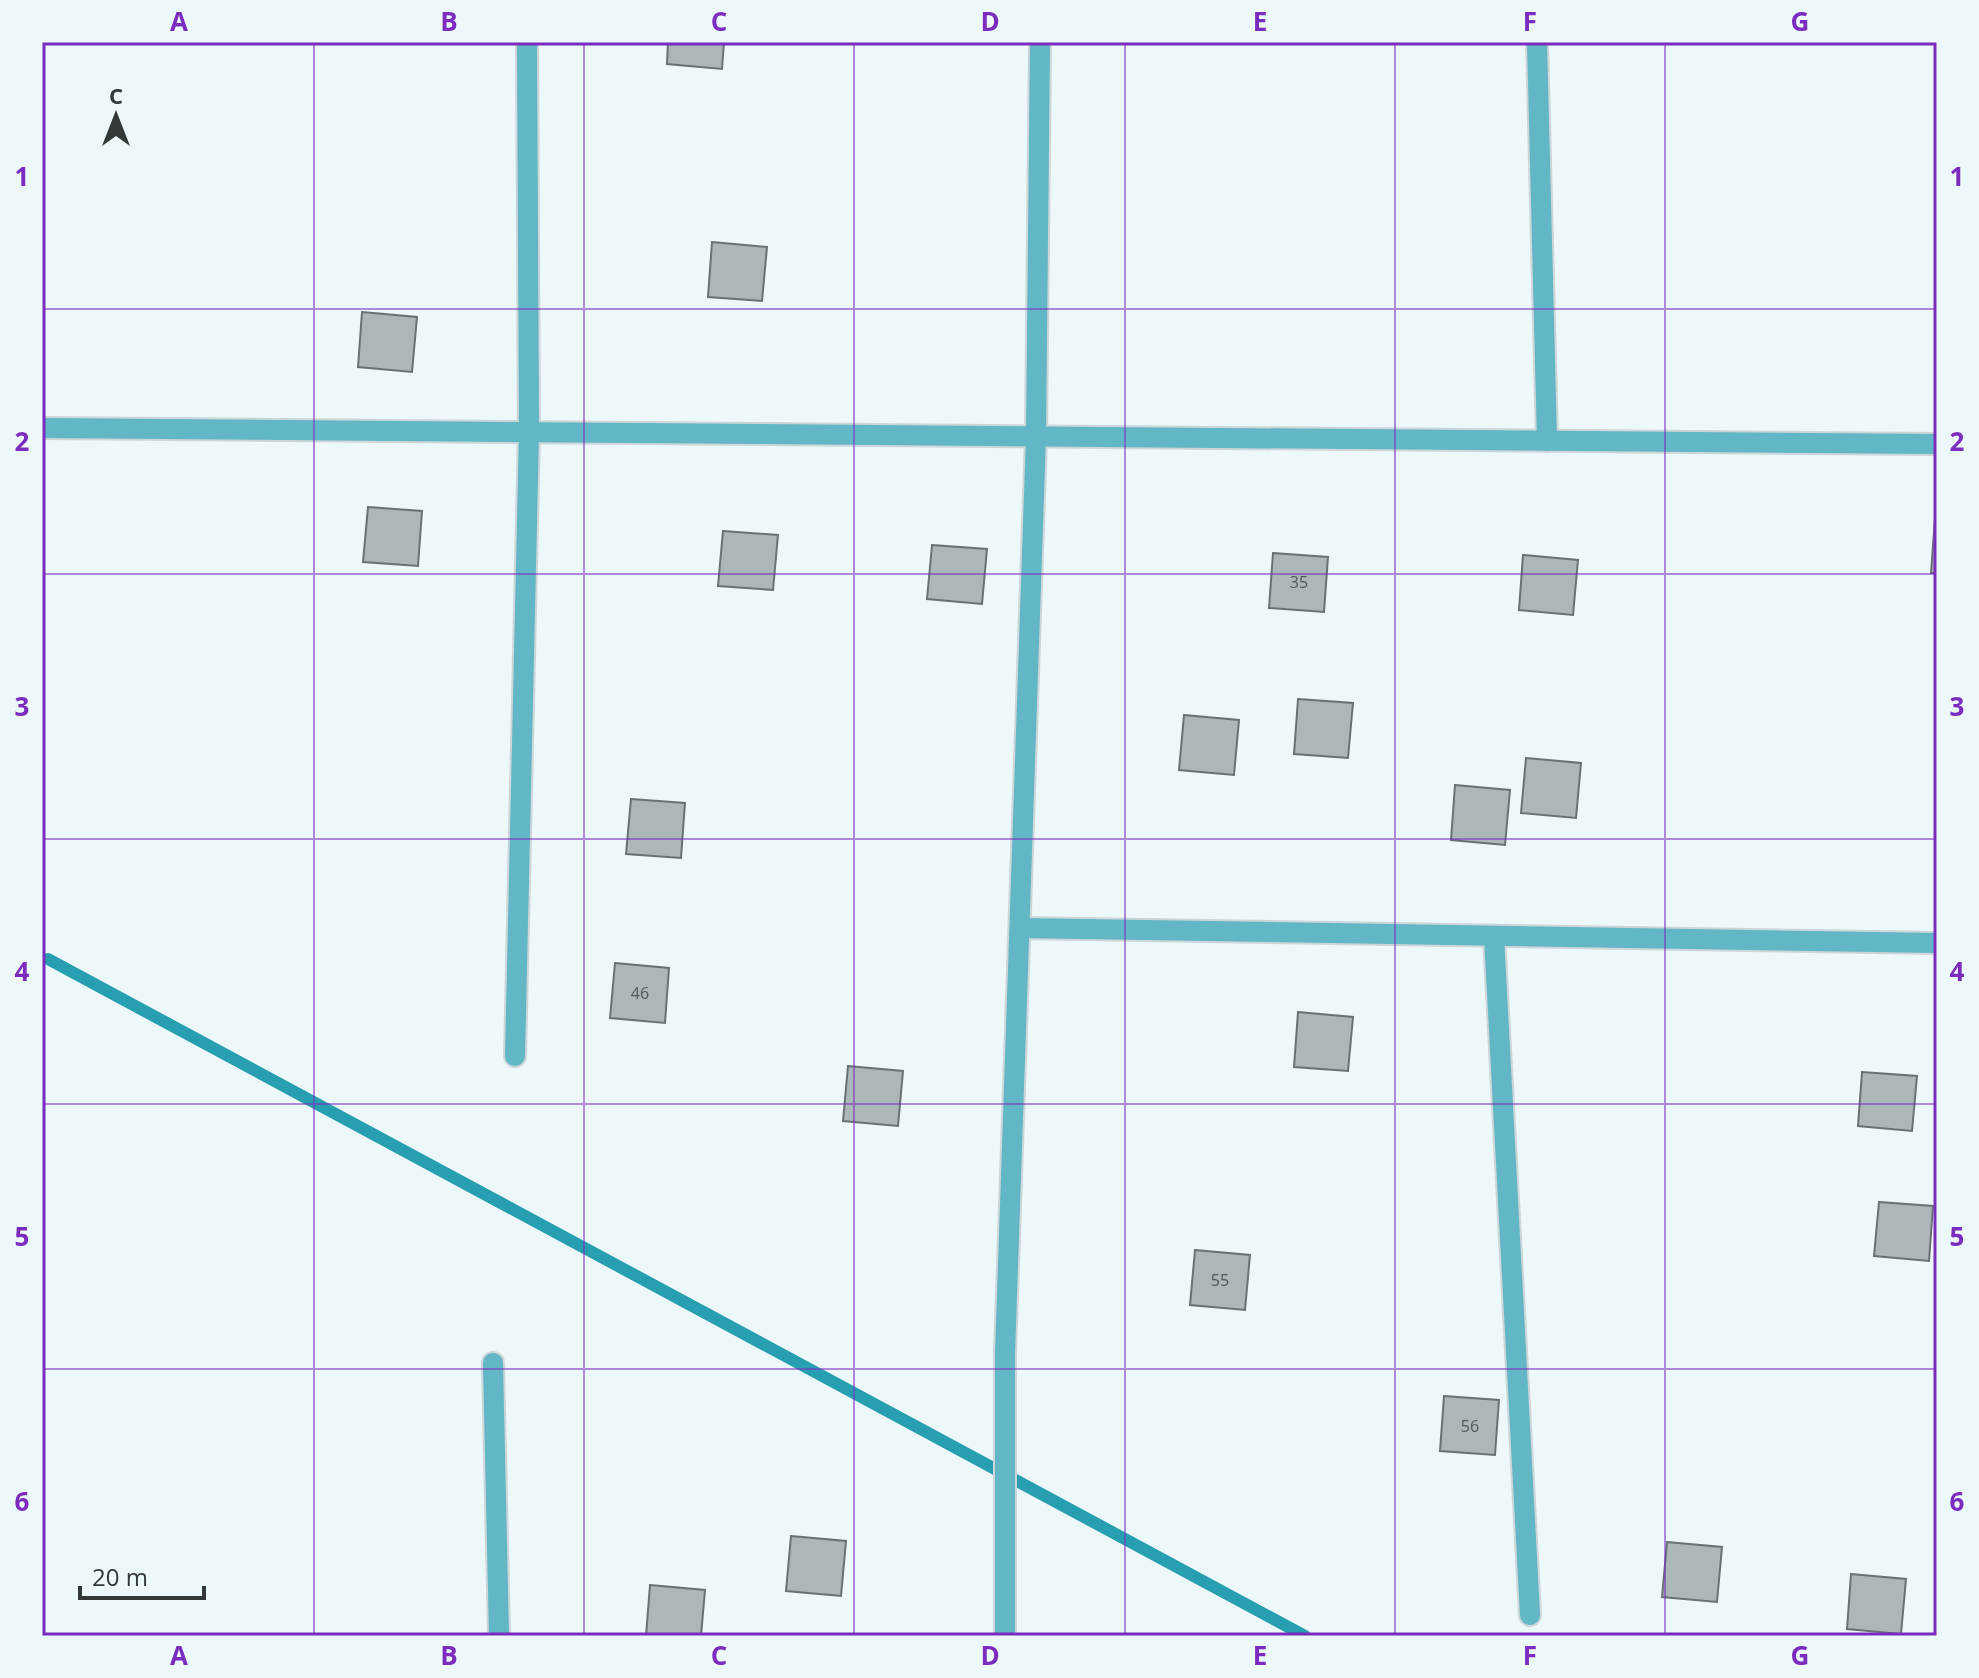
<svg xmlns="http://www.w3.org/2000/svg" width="1979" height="1678" font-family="'Open Sans',sans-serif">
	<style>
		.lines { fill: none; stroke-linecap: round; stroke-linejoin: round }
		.stream { stroke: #289fb1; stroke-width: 12 }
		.building { fill: #acb7b9; stroke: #687274; stroke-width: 2 }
		.lane-casing { stroke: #ccd5d7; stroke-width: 24 }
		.lane { stroke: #62b7c6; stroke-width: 20 }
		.grid { fill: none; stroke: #7b2cbf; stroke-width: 2; stroke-opacity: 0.55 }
		.labels { text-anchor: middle; stroke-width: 6; stroke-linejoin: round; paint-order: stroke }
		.number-label { font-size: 16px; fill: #515859 }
		.neatline { fill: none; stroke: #7b2cbf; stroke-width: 3 }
		.grid-label { font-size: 26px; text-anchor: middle; font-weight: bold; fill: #7b2cbf }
	</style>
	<rect width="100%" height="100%" fill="#edf8fa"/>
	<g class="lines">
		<path class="stream" d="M 48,959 L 1305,1636"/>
	</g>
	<g class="building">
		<path d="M 668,42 L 724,42 L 722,69 L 667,64 Z"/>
		<path d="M 712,242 L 767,247 L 762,301 L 708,297 Z"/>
		<path d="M 362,312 L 417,317 L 412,372 L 358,367 Z"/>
		<path d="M 368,507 L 422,511 L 418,566 L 363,562 Z"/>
		<path d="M 1935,518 L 1937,518 L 1937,573 L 1931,573 Z"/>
		<path d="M 723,531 L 778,535 L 773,590 L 718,586 Z"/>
		<path d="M 932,545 L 987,549 L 982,604 L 927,599 Z"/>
		<path d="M 1273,553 L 1328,557 L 1324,612 L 1269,608 Z"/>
		<path d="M 1523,555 L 1578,560 L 1573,615 L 1519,610 Z"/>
		<path d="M 1298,699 L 1353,703 L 1348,758 L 1294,754 Z"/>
		<path d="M 1184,715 L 1239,720 L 1234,775 L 1179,770 Z"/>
		<path d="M 1526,758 L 1581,763 L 1576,818 L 1521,813 Z"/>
		<path d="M 1455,785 L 1510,790 L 1505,845 L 1451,840 Z"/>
		<path d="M 631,799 L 685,803 L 681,858 L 626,854 Z"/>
		<path d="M 615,963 L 669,968 L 665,1023 L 610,1018 Z"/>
		<path d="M 1298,1012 L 1353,1017 L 1348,1071 L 1294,1067 Z"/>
		<path d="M 848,1066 L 903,1071 L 898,1126 L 843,1121 Z"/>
		<path d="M 1862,1072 L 1917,1076 L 1912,1131 L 1858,1126 Z"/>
		<path d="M 1879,1202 L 1933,1206 L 1929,1261 L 1874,1256 Z"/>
		<path d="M 1195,1250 L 1250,1255 L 1245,1310 L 1190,1305 Z"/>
		<path d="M 1444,1396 L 1499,1400 L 1495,1455 L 1440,1451 Z"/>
		<path d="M 791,1536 L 846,1541 L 841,1596 L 786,1591 Z"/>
		<path d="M 1667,1542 L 1722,1547 L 1717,1602 L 1662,1597 Z"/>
		<path d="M 1851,1574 L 1906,1579 L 1901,1634 L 1847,1629 Z"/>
		<path d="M 650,1585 L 705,1590 L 701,1636 L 646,1636 Z"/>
	</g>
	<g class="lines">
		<g class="lane-casing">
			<g id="lane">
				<path d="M 1537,42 L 1547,441"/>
				<path d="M 42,428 L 1937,444"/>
				<path d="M 1020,928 L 1937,943"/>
				<path d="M 1494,936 L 1530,1615"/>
				<path d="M 515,1056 L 529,432 L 527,42"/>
				<path d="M 493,1363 L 499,1636"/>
				<path d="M 1005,1636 L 1005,1354 L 1036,436 L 1040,42"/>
			</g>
		</g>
		<use href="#lane" class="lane"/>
	</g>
	<path class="grid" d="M 314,42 L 314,1636M 584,42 L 584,1636M 854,42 L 854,1636M 1125,42 L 1125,1636M 1395,42 L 1395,1636M 1665,42 L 1665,1636M 42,309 L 1937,309M 42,574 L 1937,574M 42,839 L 1937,839M 42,1104 L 1937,1104M 42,1369 L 1937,1369"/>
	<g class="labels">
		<g class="number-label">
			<text x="1299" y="588">35</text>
			<text x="640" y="999">46</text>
			<text x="1220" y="1286">55</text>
			<text x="1470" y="1432">56</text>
		</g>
	</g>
	<rect width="1979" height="1678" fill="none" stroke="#edf8fa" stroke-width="88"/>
	<g transform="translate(116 116)" stroke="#edf8fa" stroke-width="6" paint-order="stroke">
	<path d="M0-6L14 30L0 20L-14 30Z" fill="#333839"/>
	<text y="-12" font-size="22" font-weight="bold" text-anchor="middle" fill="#333839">С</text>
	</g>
	<path d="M80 1586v12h124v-12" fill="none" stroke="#333839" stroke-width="4"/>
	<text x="92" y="1586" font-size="24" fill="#333839" stroke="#edf8fa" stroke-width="6" paint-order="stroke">20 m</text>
	<rect x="44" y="44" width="1891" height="1590" class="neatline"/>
	<g class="grid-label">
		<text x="179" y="31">A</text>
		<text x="449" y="31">B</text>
		<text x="719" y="31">C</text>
		<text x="990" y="31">D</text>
		<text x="1260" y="31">E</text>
		<text x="1530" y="31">F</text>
		<text x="1800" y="31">G</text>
		<text x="22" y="186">1</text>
		<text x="1957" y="186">1</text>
		<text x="22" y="451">2</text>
		<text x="1957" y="451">2</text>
		<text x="22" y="716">3</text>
		<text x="1957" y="716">3</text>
		<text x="22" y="981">4</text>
		<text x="1957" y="981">4</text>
		<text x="22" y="1246">5</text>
		<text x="1957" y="1246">5</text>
		<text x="22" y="1511">6</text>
		<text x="1957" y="1511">6</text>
		<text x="179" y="1665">A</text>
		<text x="449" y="1665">B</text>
		<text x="719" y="1665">C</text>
		<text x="990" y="1665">D</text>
		<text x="1260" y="1665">E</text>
		<text x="1530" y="1665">F</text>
		<text x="1800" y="1665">G</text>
	</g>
</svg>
